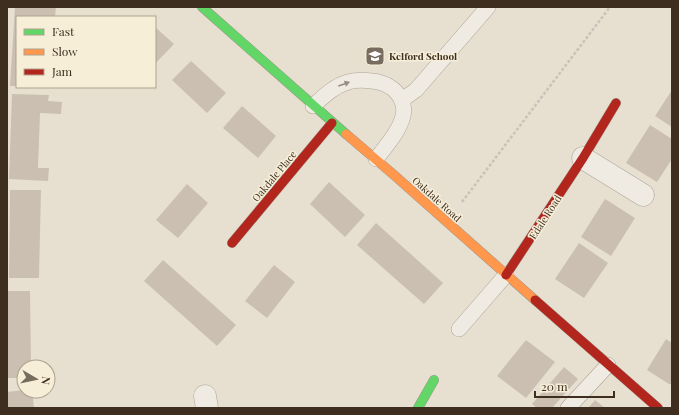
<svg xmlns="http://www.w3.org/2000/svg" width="679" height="415" font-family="'Playfair Display',serif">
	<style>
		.building { fill: #cbbfb2 }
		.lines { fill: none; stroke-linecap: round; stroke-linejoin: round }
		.lane-casing { stroke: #ada599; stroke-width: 16 }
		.street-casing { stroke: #ada599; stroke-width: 23 }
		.fast-casing { stroke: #9c958a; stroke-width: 10 }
		.slow-casing { stroke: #9c958a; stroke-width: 10 }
		.jam-casing { stroke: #9c958a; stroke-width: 10 }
		.path { stroke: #c8c2b9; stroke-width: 2.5; stroke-dasharray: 3 2; stroke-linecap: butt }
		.lane { stroke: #efebe3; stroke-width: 15 }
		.street { stroke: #efebe3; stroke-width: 22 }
		.fast { stroke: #63d668; stroke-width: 9 }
		.slow { stroke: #ff974d; stroke-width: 9 }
		.jam { stroke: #b3261e; stroke-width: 9 }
		.oneway { fill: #968c82 }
		.labels { text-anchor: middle; stroke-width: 3; stroke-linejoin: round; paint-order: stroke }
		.poi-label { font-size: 10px; font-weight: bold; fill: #3d2e20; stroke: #f7eed8; text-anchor: start }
		.street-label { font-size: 10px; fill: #3d2e20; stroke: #f7eed8 }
	</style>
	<rect width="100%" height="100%" fill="#e7e0d1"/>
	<g class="building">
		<path d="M 15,7 L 56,7 L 55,17 L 17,17 L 17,86 L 10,86 Z"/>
		<path d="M 155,27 L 174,44 L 155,64 Z"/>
		<path d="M 191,61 L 226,93 L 207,113 L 172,80 Z"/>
		<path d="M 672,90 L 672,127 L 655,116 Z"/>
		<path d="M 12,94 L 49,95 L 48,101 L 62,102 L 61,114 L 40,113 L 38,168 L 49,168 L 48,181 L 9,179 Z"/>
		<path d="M 242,106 L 276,136 L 258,158 L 223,128 Z"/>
		<path d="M 650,125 L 672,139 L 672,159 L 657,182 L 626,163 Z"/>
		<path d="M 329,182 L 365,215 L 345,237 L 310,204 Z"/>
		<path d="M 187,184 L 208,203 L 178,238 L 156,220 Z"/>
		<path d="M 10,190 L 41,190 L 39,278 L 9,278 Z"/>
		<path d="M 605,199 L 635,218 L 611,256 L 581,237 Z"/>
		<path d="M 376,223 L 443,283 L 424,304 L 357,245 Z"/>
		<path d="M 579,243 L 608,263 L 584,298 L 555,279 Z"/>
		<path d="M 163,260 L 236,325 L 217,346 L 144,281 Z"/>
		<path d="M 274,265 L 295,282 L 267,318 L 245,301 Z"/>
		<path d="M 7,291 L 30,291 L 31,367 L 24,367 L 24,378 L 7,378 Z"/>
		<path d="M 666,339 L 672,343 L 672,384 L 669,384 L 647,370 Z"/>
		<path d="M 526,340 L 555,362 L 526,398 L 497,376 Z"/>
		<path d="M 564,367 L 578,379 L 552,408 L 537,408 L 532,404 Z"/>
		<path d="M 24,390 L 32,391 L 34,408 L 7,408 L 7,392 Z"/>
		<path d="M 595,400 L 605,408 L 588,408 Z"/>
	</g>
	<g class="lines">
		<g class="lane-casing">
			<g id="lane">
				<path d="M 402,100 L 416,90 L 488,7"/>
				<path d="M 313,106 C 324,96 334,86 348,82 C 359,79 381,80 390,87 C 399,92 406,105 403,116 C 399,132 386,146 376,159"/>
				<path d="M 459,329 L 506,275"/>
				<path d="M 568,408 L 608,365"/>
			</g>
		</g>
		<g class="street-casing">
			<g id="street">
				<path d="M 583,158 L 643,195"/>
				<path d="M 205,396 L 207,408"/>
			</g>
		</g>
		<g class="fast-casing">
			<g id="fast">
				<path d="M 202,7 L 346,134"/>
				<path d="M 418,408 L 434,380"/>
			</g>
		</g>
		<g class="slow-casing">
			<path id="slow" d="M 346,134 L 394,175 L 535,300"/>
		</g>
		<g class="jam-casing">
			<g id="jam">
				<path d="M 232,243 L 332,123"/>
				<path d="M 506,275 L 583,158 L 616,103"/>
				<path d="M 535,300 L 658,408"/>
			</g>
		</g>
		<path class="path" d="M 462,202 L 610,7"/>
		<use href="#lane" class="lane"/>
		<use href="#street" class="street"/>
		<use href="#fast" class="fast"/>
		<use href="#slow" class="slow"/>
		<use href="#jam" class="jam"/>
	</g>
	<defs><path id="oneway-solid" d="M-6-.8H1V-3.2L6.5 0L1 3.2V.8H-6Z"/></defs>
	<use class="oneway" href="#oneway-solid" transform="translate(344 84) rotate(-20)"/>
	<defs>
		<g id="school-square" transform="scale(1)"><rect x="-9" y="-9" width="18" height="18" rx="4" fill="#786c5e" stroke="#f7eed8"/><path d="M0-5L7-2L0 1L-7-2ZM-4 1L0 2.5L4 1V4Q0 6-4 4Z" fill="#fff"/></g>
	</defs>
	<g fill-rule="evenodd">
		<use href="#school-square" x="375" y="56"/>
	</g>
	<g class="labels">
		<g class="poi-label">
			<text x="389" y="60">Kelford School</text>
		</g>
		<g class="street-label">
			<text transform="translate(274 176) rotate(-50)" y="4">Oakdale Place</text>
			<text transform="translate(437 199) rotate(42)" y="4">Oakdale Road</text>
			<text transform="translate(545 217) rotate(-57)" y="4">Edale Road</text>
		</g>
	</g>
	<rect width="679" height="415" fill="none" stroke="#3d2e20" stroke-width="16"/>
	<rect x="16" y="16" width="140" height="72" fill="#f7eed8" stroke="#ada18e"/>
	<rect x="24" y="29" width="20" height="6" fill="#63d668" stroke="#ada18e"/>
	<text x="52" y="36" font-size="12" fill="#3d2e20">Fast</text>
	<rect x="24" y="49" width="20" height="6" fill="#ff974d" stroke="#ada18e"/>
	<text x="52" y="56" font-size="12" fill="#3d2e20">Slow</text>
	<rect x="24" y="69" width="20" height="6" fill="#b3261e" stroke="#ada18e"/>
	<text x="52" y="76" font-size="12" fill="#3d2e20">Jam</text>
	<g transform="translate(36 379) rotate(99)"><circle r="19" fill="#f7eed8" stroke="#ada18e"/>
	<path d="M0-3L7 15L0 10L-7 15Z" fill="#786c5e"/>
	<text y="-6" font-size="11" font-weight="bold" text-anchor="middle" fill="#3d2e20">N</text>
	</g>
	<path d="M535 391v6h79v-6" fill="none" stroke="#3d2e20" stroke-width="2"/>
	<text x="541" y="391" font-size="12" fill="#3d2e20" stroke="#f7eed8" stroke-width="3" paint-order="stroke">20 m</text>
</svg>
